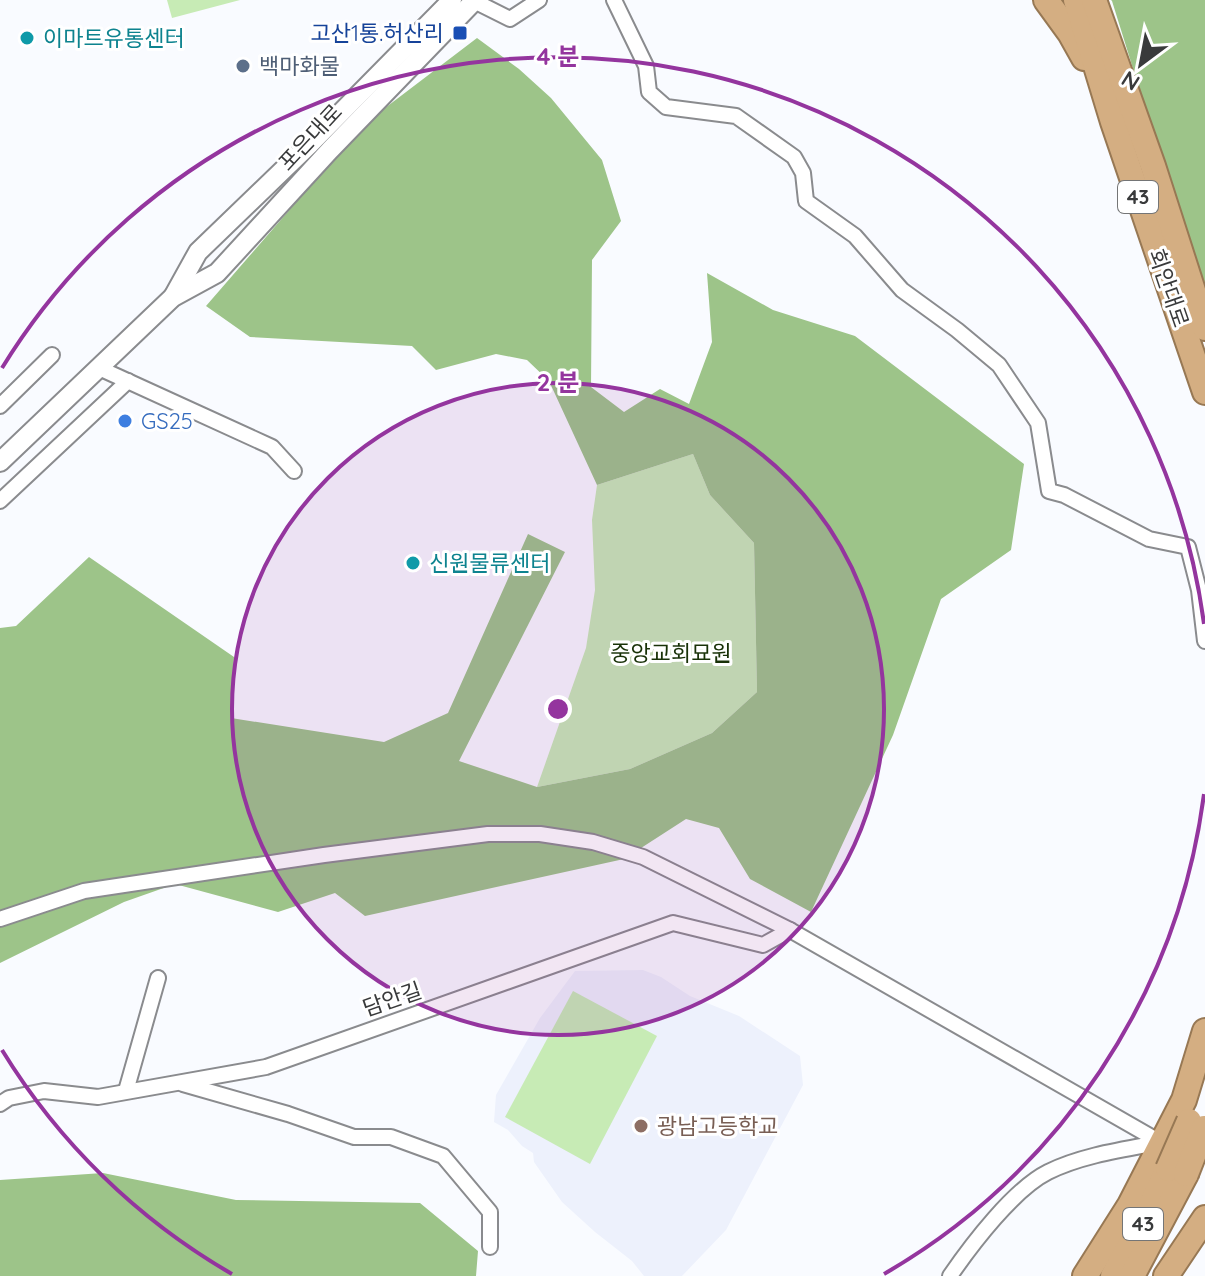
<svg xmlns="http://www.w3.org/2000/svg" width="1205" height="1276" font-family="Quicksand,'Noto Sans KR',sans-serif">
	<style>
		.built { fill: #edf1fc }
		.green { fill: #c7ebb5 }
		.forest { fill: #9dc489 }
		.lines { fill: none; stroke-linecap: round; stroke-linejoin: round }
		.minor-casing { stroke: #8a8b8e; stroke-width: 18 }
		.tertiary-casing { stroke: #8a8b8e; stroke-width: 22 }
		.trunk-casing { stroke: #977854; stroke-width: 28 }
		.minor { stroke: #fff; stroke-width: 14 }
		.tertiary { stroke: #fff; stroke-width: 18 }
		.trunk { stroke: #d4ae82; stroke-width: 24 }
		.trunk-bridge-casing { stroke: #977854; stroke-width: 28; stroke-linecap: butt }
		.trunk-bridge { stroke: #d4ae82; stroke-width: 24 }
		.ring { fill: none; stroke: #94359e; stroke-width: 4 }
		.transit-dot { fill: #1a4fb4; stroke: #fff; stroke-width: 3 }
		.culture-dot { fill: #0f9aa8; stroke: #fff; stroke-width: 3 }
		.service-dot { fill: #5c6f8a; stroke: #fff; stroke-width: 3 }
		.shop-dot { fill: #3f7fe0; stroke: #fff; stroke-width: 3 }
		.education-dot { fill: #8d6e63; stroke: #fff; stroke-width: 3 }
		.labels { text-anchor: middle; stroke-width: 6; stroke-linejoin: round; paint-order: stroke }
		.shield { fill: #fff; stroke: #747576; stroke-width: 2 }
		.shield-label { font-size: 20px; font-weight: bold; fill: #393a3b }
		.transit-label { font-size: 22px; fill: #164399; stroke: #fff; text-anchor: end }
		.culture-label { font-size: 22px; fill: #0d838f; stroke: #fff; text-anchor: start }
		.service-label { font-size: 22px; fill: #4e5e75; stroke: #fff; text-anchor: start }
		.street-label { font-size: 22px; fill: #393a3b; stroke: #fff }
		.shop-label { font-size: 22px; fill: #366cbe; stroke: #fff; text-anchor: start }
		.park-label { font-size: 22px; fill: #183107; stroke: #fff }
		.education-label { font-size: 22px; fill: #785e54; stroke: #fff; text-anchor: start }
		.centre { fill: #94359e; stroke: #fff; stroke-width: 4 }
		.ring-label { font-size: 24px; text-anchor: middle; font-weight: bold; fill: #94359e; stroke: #fff; stroke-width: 6; stroke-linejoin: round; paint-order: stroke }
	</style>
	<rect width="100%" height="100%" fill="#f9fbff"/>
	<path class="built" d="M 643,970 L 661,977 L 690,996 L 739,1016 L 800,1056 L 803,1085 L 726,1230 L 682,1276 L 644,1276 L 632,1261 L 595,1232 L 562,1202 L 534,1162 L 533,1153 L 522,1146 L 508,1130 L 494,1122 L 496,1095 L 540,1018 L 575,971 Z"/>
	<g class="green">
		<path d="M 167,0 L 240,0 L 172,18 Z"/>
		<path d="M 693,454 L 710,495 L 754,543 L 757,692 L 712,733 L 630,769 L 537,787 L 586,648 L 595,590 L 592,520 L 597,485 Z"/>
		<path d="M 573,991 L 657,1036 L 590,1164 L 505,1117 Z"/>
	</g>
	<g class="forest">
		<path d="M 1111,0 L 1205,0 L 1205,300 L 1112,1 Z"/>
		<path d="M 477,38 L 519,69 L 551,98 L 602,160 L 621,221 L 592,260 L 591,387 L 624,412 L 660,389 L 689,404 L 712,342 L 707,273 L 773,310 L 855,336 L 1024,464 L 1011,550 L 941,599 L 893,735 L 811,912 L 750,879 L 719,828 L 686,819 L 624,859 L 365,916 L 335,893 L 278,912 L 175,884 L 124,902 L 0,963 L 0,628 L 16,626 L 89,557 L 234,657 L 231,718 L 384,742 L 448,713 L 528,534 L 565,552 L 459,761 L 537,787 L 630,769 L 712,733 L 757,692 L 754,543 L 710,495 L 693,454 L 597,485 L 549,381 L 527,360 L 496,354 L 436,370 L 412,346 L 250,337 L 206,306 L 364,124 Z"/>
		<path d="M 103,1173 L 236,1200 L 420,1203 L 478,1251 L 476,1276 L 0,1276 L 0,1180 Z"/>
	</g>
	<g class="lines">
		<g class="minor-casing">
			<g id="minor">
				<path d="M 614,0 L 646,66 L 649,92 L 666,107 L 736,116 L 794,157 L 803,173 L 806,201 L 855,236 L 902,290 L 957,330 L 999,365 L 1038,423 L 1049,491 L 1064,495 L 1149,539 L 1188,547 L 1199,590 L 1205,641"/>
				<path d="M 474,1 L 510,19 L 539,0"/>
				<path d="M 99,368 L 272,447 L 294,471"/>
				<path d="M 0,406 L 52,355"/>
				<path d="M 0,501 L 128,381"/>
				<path d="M 0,919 L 84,891 L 324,855 L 488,834 L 540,834 L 593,842 L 643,857 L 790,930 L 1162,1143"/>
				<path d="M 183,1084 L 288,1114 L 354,1137 L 391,1137 L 443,1156 L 490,1212 L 490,1247"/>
				<path d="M 126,1091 L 158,978"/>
				<path d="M 0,1104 L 9,1098 L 44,1091 L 98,1097 L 266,1067 L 673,923 L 763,945 L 790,930"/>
				<path d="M 950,1276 C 972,1244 1014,1189 1048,1172 C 1082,1155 1126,1149 1163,1142"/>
			</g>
		</g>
		<g class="tertiary-casing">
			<g id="tertiary">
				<path d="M 173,297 L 198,252 L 310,144 L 452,0"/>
				<path d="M 0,462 L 173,297 L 217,273 L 330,150 L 475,0"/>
			</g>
		</g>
		<g class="trunk-casing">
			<g id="trunk">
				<path d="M 1046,0 L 1070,33 L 1084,58"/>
				<path d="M 1076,0 L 1113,122 L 1205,392"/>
				<path d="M 1094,0 L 1153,166 L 1205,328"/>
				<path d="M 1085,1276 L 1130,1205 L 1184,1100 L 1205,1031"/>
				<path d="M 1113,1276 L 1144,1220 L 1168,1169"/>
				<path d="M 1132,1276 L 1186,1174"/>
				<path d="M 1166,1276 L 1205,1218"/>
			</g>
		</g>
		<use href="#minor" class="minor"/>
		<use href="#tertiary" class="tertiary"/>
		<use href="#trunk" class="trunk"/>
		<g class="trunk-bridge-casing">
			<g id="trunk-bridge">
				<path d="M 1168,1169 L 1189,1121"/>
				<path d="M 1186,1174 L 1204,1128"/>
			</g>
		</g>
		<use href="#trunk-bridge" class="trunk-bridge"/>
	</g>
	<circle cx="558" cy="709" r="326" fill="#94359e" fill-opacity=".12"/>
	<g class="ring">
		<circle cx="558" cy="709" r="326"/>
		<path d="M1204 794A652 652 0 0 1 884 1274M232 1274A652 652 0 0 1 2 1050M2 368A652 652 0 0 1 1204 624"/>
	</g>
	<rect class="transit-dot" x="452" y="25" width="16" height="16" rx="4"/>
	<g class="culture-dot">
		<circle cx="27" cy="38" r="8"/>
		<circle cx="413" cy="563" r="8"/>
	</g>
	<circle class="service-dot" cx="243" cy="66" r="8"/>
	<circle class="shop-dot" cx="125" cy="421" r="8"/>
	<circle class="education-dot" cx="641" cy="1126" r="8"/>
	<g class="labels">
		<g class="shield">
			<rect x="1118" y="181" width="40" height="32" rx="6"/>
			<rect x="1123" y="1208" width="40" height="32" rx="6"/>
		</g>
		<g class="shield-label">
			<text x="1138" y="204">43</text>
			<text x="1143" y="1231">43</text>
		</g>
		<g class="transit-label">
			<text x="444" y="41">고산1통.허산리</text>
		</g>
		<g class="culture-label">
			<text x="43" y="46">이마트유통센터</text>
			<text x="429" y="571">신원물류센터</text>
		</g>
		<g class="service-label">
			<text x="259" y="74">백마화물</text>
		</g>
		<g class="street-label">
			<text transform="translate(310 137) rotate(-47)" y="8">포은대로</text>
			<text transform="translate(1169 288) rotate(71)" y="8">회안대로</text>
			<text transform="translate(392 999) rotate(-19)" y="8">담안길</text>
		</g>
		<g class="shop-label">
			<text x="141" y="429">GS25</text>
		</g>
		<g class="park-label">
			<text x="671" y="661">중앙교회묘원</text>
		</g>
		<g class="education-label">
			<text x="657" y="1134">광남고등학교</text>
		</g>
	</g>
	<circle cx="558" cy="709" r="12" class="centre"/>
	<g class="ring-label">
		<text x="558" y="65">4 분</text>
		<text x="558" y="391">2 분</text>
	</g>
	<g transform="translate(1141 64) rotate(212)" stroke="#ffffff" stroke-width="6" paint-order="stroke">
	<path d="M0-6L14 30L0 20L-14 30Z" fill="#393a3b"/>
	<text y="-12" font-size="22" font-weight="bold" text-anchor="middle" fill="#393a3b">N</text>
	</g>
</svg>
